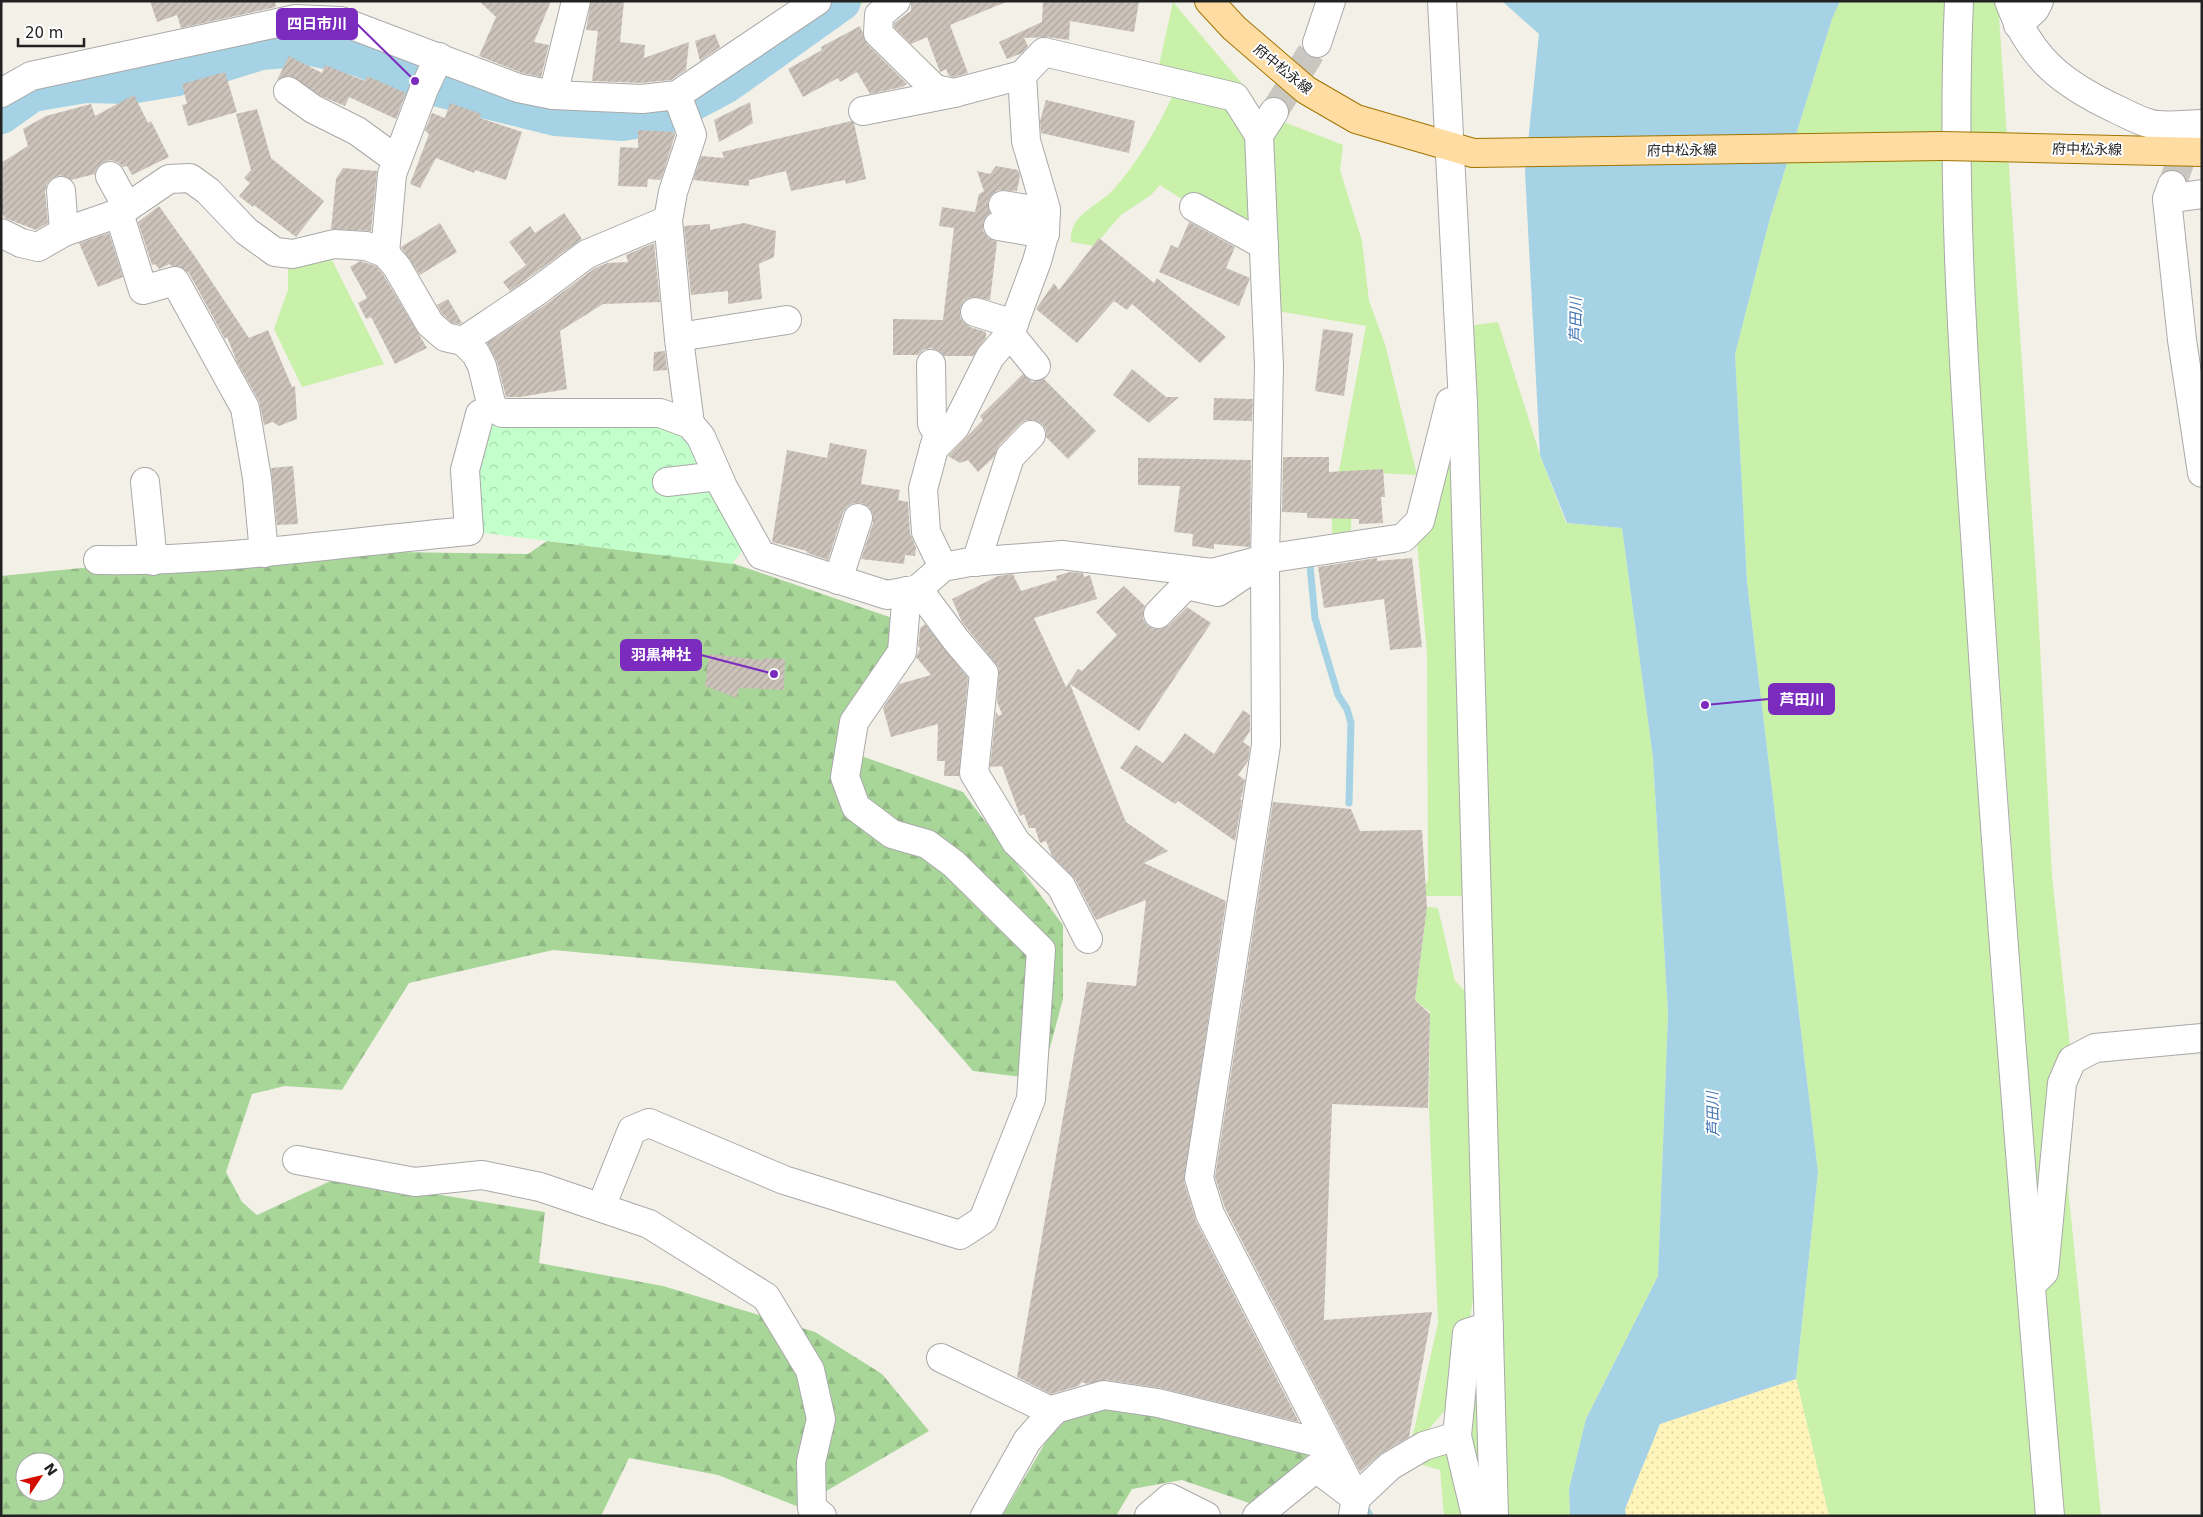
<svg xmlns="http://www.w3.org/2000/svg" width="2203" height="1517" font-family="'DejaVu Sans','Noto Sans JP',sans-serif">
	<style>
		.grass { fill: #c9f1aa }
		.forest { fill: url(#forest-firs); fill-rule: evenodd }
		.sand { fill: url(#sand-dots) }
		.park { fill: url(#park-crowns) }
		.water { fill: #a5d2e4 }
		.lines { fill: none; stroke-linecap: round; stroke-linejoin: round }
		.stream { stroke: #a5d2e4; stroke-width: 7 }
		.river { stroke: #a5d2e4; stroke-width: 40 }
		.building { fill: url(#building-hatch) }
		.minor-tunnel { stroke: #c9c7c0; stroke-width: 28; stroke-dasharray: 28 14; stroke-linecap: butt }
		.minor-casing { stroke: #a9a9a9; stroke-width: 30 }
		.major-casing { stroke: #a07400; stroke-width: 30 }
		.minor { stroke: #fff; stroke-width: 28 }
		.major { stroke: #ffdca1; stroke-width: 28 }
		.major-bridge-casing { stroke: #a07400; stroke-width: 30; stroke-linecap: butt }
		.major-bridge { stroke: #ffdca1; stroke-width: 28 }
		.labels { text-anchor: middle; stroke-width: 4; stroke-linejoin: round; paint-order: stroke }
		.street-label { font-size: 14px; fill: #222; stroke: #fff }
		.water-label { font-size: 15px; font-style: italic; fill: #4074b4; stroke: #fff }
		.leader { fill: none; stroke: #7b2cbf; stroke-width: 2 }
		.callout-dot { fill: #7b2cbf; stroke: #fff; stroke-width: 2 }
		.callout { fill: #7b2cbf; stroke: #7b2cbf; stroke-width: 2 }
		.callout-label { font-size: 15px; text-anchor: middle; font-weight: bold; fill: #fff }
	</style>
	<defs>
		<pattern id="forest-firs" width="22" height="20" patternUnits="userSpaceOnUse" patternTransform="scale(1.25)"><rect width="22" height="20" fill="#a8d699"/><path d="M5 1l3.5 6h-7zM16 11l3.5 6h-7z" fill="#90b784"/></pattern>
		<pattern id="sand-dots" width="8" height="8" patternUnits="userSpaceOnUse" patternTransform="scale(1.25)"><rect width="8" height="8" fill="#fff5ba"/><path d="M2 2h.1M6 6h.1" fill="none" stroke="#dad2a0" stroke-width="1.8" stroke-linecap="round"/></pattern>
		<pattern id="park-crowns" width="20" height="18" patternUnits="userSpaceOnUse" patternTransform="scale(1.25)"><rect width="20" height="18" fill="#c3ffcb"/><path d="M2 6a3 3 0 1 1 6 0M12 15a3 3 0 1 1 6 0" fill="none" stroke="#a7daae"/></pattern>
		<pattern id="building-hatch" width="6" height="6" patternUnits="userSpaceOnUse" patternTransform="scale(1.25)"><rect width="6" height="6" fill="#ccc3ba"/><path d="M-1 1l2-2M0 6l6-6M5 7l2-2" fill="none" stroke="#afa7a0"/></pattern>
	</defs>
	<rect width="100%" height="100%" fill="#f3f0e8"/>
	<g class="grass">
		<path d="M 815,1 L 866,1 L 759,75 L 721,109 L 686,120 L 614,131 L 528,125 L 458,103 L 421,99 L 358,66 L 308,58 L 301,19 L 518,88 L 643,99 Z"/>
		<path d="M 1840,1 L 1953,1 L 2043,1516 L 1829,1516 L 1796,1379 L 1818,1172 L 1747,582 L 1735,354 L 1770,218 L 1832,19 Z"/>
		<path d="M 1971,1 L 1998,1 L 2037,589 L 2052,876 L 2070,1046 L 2076,1068 L 2068,1187 L 2101,1516 L 2063,1516 L 2027,1108 L 2013,867 L 1965,199 Z"/>
		<path d="M 1173,2 L 1255,99 L 1228,83 L 1159,65 Z"/>
		<path d="M 1173,95 L 1228,106 L 1253,139 L 1262,240 L 1194,207 L 1160,185 L 1151,195 L 1121,215 L 1094,246 L 1071,242 C 1069,214 1097,207 1113,190 C 1138,162 1157,129 1173,95 Z"/>
		<path d="M 1284,122 L 1343,145 L 1340,170 L 1362,241 L 1369,301 L 1385,344 L 1417,475 L 1354,472 L 1350,546 L 1333,549 L 1330,474 L 1339,471 L 1366,326 L 1277,311 L 1270,142 Z"/>
		<path d="M 328,252 L 384,364 L 302,387 L 274,329 L 288,290 L 288,262 Z"/>
		<path d="M 1498,322 L 1540,455 L 1566,523 L 1622,528 L 1653,758 L 1668,1014 L 1658,1276 L 1586,1419 L 1569,1489 L 1570,1516 L 1504,1516 L 1474,325 Z"/>
		<path d="M 1455,429 L 1466,896 L 1419,896 L 1428,880 L 1427,653 L 1417,543 Z"/>
		<path d="M 1427,907 L 1438,908 L 1455,981 L 1480,1006 L 1475,1286 L 1467,1339 L 1489,1326 L 1494,1516 L 1444,1516 L 1440,1470 L 1416,1463 L 1457,1436 L 1465,1343 L 1446,1409 L 1406,1456 L 1415,1426 L 1438,1323 L 1429,1108 L 1430,1012 L 1415,1000 Z"/>
	</g>
	<g class="forest">
		<path d="M 547,541 L 732,563 L 904,622 L 836,747 L 963,792 L 1063,925 L 1063,999 L 1049,1051 L 1030,1078 L 973,1071 L 895,981 L 553,950 L 409,983 L 342,1090 L 285,1086 L 252,1094 L 226,1172 L 242,1202 L 257,1215 L 337,1178 L 545,1212 L 539,1263 L 663,1286 L 815,1332 L 882,1374 L 929,1431 L 799,1507 L 718,1475 L 629,1458 L 601,1516 L 1,1516 L 1,576 L 264,550 L 528,554 ZM 25,1462 L 55,1462 L 55,1492 L 25,1492 Z"/>
		<path d="M 1078,1407 L 1155,1410 L 1314,1449 L 1255,1505 L 1182,1480 L 1132,1489 L 1116,1516 L 1002,1516 L 1047,1440 Z"/>
	</g>
	<path class="sand" d="M 1796,1379 L 1829,1516 L 1626,1516 L 1625,1509 L 1660,1424 Z"/>
	<path class="park" d="M 502,413 L 690,424 L 752,538 L 732,564 L 469,531 L 475,434 Z"/>
	<path class="water" d="M 1502,1 L 1840,1 L 1832,19 L 1770,218 L 1735,354 L 1747,582 L 1818,1172 L 1796,1379 L 1660,1424 L 1625,1509 L 1626,1516 L 1570,1516 L 1569,1489 L 1586,1419 L 1658,1276 L 1668,1014 L 1653,758 L 1622,528 L 1567,523 L 1540,455 L 1525,172 L 1539,34 Z"/>
	<g class="lines">
		<g class="stream">
			<path d="M 1310,566 L 1315,618 L 1338,695 L 1347,709 L 1351,723 L 1349,803"/>
			<path d="M 1363,1503 L 1370,1516"/>
		</g>
		<path class="river" d="M 1,114 L 32,92 L 85,83 L 130,84 L 178,76 L 261,50 L 312,46 L 361,57 L 415,81 L 556,116 L 622,121 L 668,114 L 726,83 L 841,1"/>
	</g>
	<g class="building">
		<path d="M 150,1 L 275,1 L 276,7 L 181,28 L 177,15 L 157,22 Z"/>
		<path d="M 479,1 L 551,1 L 534,42 L 549,45 L 541,77 L 522,73 L 479,56 L 496,17 Z"/>
		<path d="M 591,1 L 624,1 L 620,42 L 645,45 L 644,58 L 689,42 L 686,70 L 671,80 L 641,83 L 592,81 L 598,31 L 586,30 Z"/>
		<path d="M 911,1 L 1006,1 L 1006,2 L 950,25 L 968,73 L 954,77 L 949,76 L 946,69 L 940,72 L 927,37 L 911,44 L 894,27 L 894,23 L 911,11 Z"/>
		<path d="M 1043,1 L 1139,1 L 1134,32 L 1070,21 L 1069,40 L 1047,37 L 1024,38 L 1028,46 L 1022,53 L 1007,59 L 999,42 L 1042,22 Z"/>
		<path d="M 860,26 L 867,44 L 907,84 L 902,87 L 870,94 L 857,72 L 840,82 L 838,78 L 803,97 L 788,69 L 822,50 L 821,47 Z"/>
		<path d="M 715,34 L 720,47 L 700,61 L 695,41 Z"/>
		<path d="M 289,56 L 322,73 L 325,65 L 365,81 L 367,76 L 406,93 L 396,119 L 349,97 L 345,106 L 321,96 L 290,76 L 277,80 Z"/>
		<path d="M 225,72 L 237,112 L 188,126 L 182,105 L 187,104 L 182,84 Z"/>
		<path d="M 134,95 L 148,123 L 151,121 L 169,157 L 132,175 L 127,166 L 123,167 L 118,162 L 110,160 L 102,163 L 97,168 L 95,174 L 71,180 L 60,175 L 53,178 L 47,184 L 45,192 L 48,223 L 36,230 L 5,218 L 1,212 L 1,163 L 28,146 L 23,129 L 46,116 L 91,104 L 95,116 Z"/>
		<path d="M 1046,100 L 1135,121 L 1129,153 L 1041,133 L 1040,121 Z"/>
		<path d="M 750,102 L 753,123 L 719,142 L 714,120 Z"/>
		<path d="M 450,103 L 481,114 L 480,118 L 522,132 L 506,180 L 475,170 L 474,173 L 436,158 L 420,188 L 410,184 L 429,134 L 425,131 L 432,113 L 445,118 Z"/>
		<path d="M 257,109 L 271,158 L 324,201 L 296,237 L 254,205 L 253,207 L 239,196 L 250,183 L 244,178 L 251,170 L 236,114 Z"/>
		<path d="M 851,121 L 854,123 L 866,179 L 846,184 L 845,180 L 791,191 L 786,171 L 749,180 L 749,186 L 693,180 L 701,156 L 724,158 L 722,152 Z"/>
		<path d="M 638,130 L 674,132 L 675,135 L 662,177 L 660,180 L 648,179 L 647,187 L 618,186 L 620,147 L 638,148 Z"/>
		<path d="M 996,166 L 1018,170 L 1020,176 L 1017,191 L 998,190 L 991,195 L 988,202 L 990,213 L 983,223 L 983,231 L 988,238 L 997,242 L 990,300 L 971,297 L 964,301 L 960,308 L 960,316 L 963,322 L 970,327 L 986,332 L 986,338 L 973,356 L 944,356 L 939,351 L 931,348 L 923,350 L 918,355 L 893,355 L 893,319 L 943,320 L 954,228 L 939,226 L 942,207 L 975,212 L 979,194 L 984,191 L 977,171 L 990,174 Z"/>
		<path d="M 343,168 L 377,171 L 371,231 L 331,229 L 336,179 Z"/>
		<path d="M 159,206 L 196,258 L 249,338 L 268,330 L 292,387 L 295,386 L 297,419 L 279,426 L 273,422 L 264,425 L 259,401 L 237,362 L 227,337 L 225,339 L 189,273 L 178,266 L 171,266 L 170,264 L 159,269 L 155,264 L 152,265 L 138,222 Z"/>
		<path d="M 564,213 L 582,239 L 510,291 L 503,282 L 526,265 L 509,242 L 530,226 L 535,233 Z"/>
		<path d="M 1189,222 L 1235,247 L 1226,268 L 1250,278 L 1239,306 L 1159,272 L 1171,245 L 1178,248 Z"/>
		<path d="M 440,223 L 457,252 L 420,275 L 401,247 Z"/>
		<path d="M 744,223 L 776,231 L 774,257 L 759,264 L 762,299 L 728,304 L 728,291 L 691,295 L 684,226 L 710,224 L 710,230 Z"/>
		<path d="M 109,233 L 123,277 L 98,287 L 79,243 Z"/>
		<path d="M 1099,238 L 1154,283 L 1157,278 L 1226,337 L 1200,363 L 1132,304 L 1127,310 L 1114,301 L 1077,343 L 1036,309 L 1054,283 L 1059,290 Z"/>
		<path d="M 654,243 L 660,302 L 603,304 L 560,331 L 567,389 L 521,397 L 506,397 L 497,362 L 487,343 L 545,305 L 595,268 L 607,263 L 628,262 L 626,255 Z"/>
		<path d="M 360,261 L 376,266 L 384,276 L 427,348 L 395,364 L 371,317 L 366,319 L 358,303 L 367,298 L 350,267 Z"/>
		<path d="M 448,299 L 462,323 L 460,324 L 452,323 L 442,314 L 437,305 Z"/>
		<path d="M 1323,329 L 1353,333 L 1344,396 L 1315,391 Z"/>
		<path d="M 665,351 L 667,370 L 653,371 L 654,352 Z"/>
		<path d="M 1132,369 L 1166,397 L 1179,397 L 1149,423 L 1113,395 Z"/>
		<path d="M 1023,374 L 1032,382 L 1044,379 L 1096,431 L 1068,459 L 1046,437 L 1046,430 L 1042,424 L 1034,420 L 1026,420 L 1020,424 L 999,446 L 993,458 L 978,472 L 968,460 L 960,463 L 948,456 L 983,420 L 980,416 Z"/>
		<path d="M 1214,398 L 1253,399 L 1252,421 L 1213,420 Z"/>
		<path d="M 830,443 L 867,450 L 861,484 L 900,490 L 898,500 L 908,502 L 910,533 L 916,548 L 915,556 L 905,555 L 904,564 L 861,559 L 873,523 L 873,515 L 869,507 L 862,503 L 854,503 L 847,507 L 843,513 L 828,560 L 807,553 L 807,551 L 772,542 L 787,450 L 827,458 Z"/>
		<path d="M 1283,457 L 1329,457 L 1329,472 L 1383,469 L 1385,497 L 1381,497 L 1383,523 L 1359,524 L 1359,519 L 1307,518 L 1307,513 L 1282,512 Z"/>
		<path d="M 1138,458 L 1251,460 L 1250,547 L 1214,544 L 1214,549 L 1192,546 L 1193,534 L 1174,532 L 1180,486 L 1138,485 Z"/>
		<path d="M 293,466 L 298,524 L 277,525 L 271,468 Z"/>
		<path d="M 1377,558 L 1377,561 L 1412,558 L 1422,647 L 1390,650 L 1384,599 L 1324,608 L 1318,567 Z"/>
		<path d="M 1070,572 L 1083,573 L 1084,577 L 1090,575 L 1097,599 L 1034,618 L 1066,687 L 1078,669 L 1082,671 L 1117,635 L 1096,612 L 1124,586 L 1145,606 L 1143,611 L 1143,619 L 1147,625 L 1154,629 L 1162,629 L 1169,625 L 1187,607 L 1211,623 L 1139,731 L 1070,684 L 1126,822 L 1168,851 L 1144,863 L 1226,901 L 1184,1182 L 1196,1221 L 1299,1422 L 1160,1388 L 1106,1380 L 1087,1384 L 1082,1382 L 1078,1386 L 1051,1394 L 1017,1377 L 1087,982 L 1136,986 L 1146,900 L 1096,920 L 1075,879 L 1052,856 L 1046,841 L 1040,843 L 1035,828 L 1029,828 L 1024,814 L 1020,816 L 1002,766 L 990,767 L 996,712 L 999,716 L 1002,714 L 997,702 L 999,668 L 962,622 L 952,599 L 998,576 L 1013,574 L 1021,591 L 1057,580 L 1056,576 Z"/>
		<path d="M 925,624 L 968,678 L 959,776 L 944,776 L 945,761 L 937,761 L 938,724 L 891,737 L 883,708 L 899,684 L 931,675 L 916,657 L 920,648 L 918,646 L 920,628 Z"/>
		<path d="M 709,654 L 763,660 L 763,658 L 785,659 L 784,690 L 739,688 L 737,698 L 705,686 Z"/>
		<path d="M 1243,710 L 1250,715 L 1250,731 L 1243,742 L 1250,747 L 1248,761 L 1238,775 L 1245,780 L 1242,796 L 1240,799 L 1242,800 L 1235,841 L 1178,801 L 1175,804 L 1120,768 L 1136,745 L 1163,763 L 1185,733 L 1214,754 Z"/>
		<path d="M 1273,802 L 1351,809 L 1360,831 L 1422,830 L 1427,907 L 1415,1000 L 1430,1014 L 1428,1108 L 1332,1104 L 1324,1320 L 1432,1312 L 1409,1437 L 1382,1453 L 1360,1472 L 1225,1208 L 1215,1177 Z"/>
	</g>
	<g class="lines">
		<g class="minor-tunnel">
			<path d="M 1274,112 L 1317,43"/>
			<path d="M 2172,185 L 2188,141"/>
		</g>
		<g class="minor-casing">
			<g id="minor">
				<path d="M 896,1 L 879,15 L 878,33 L 935,89 L 954,93 L 1022,75 L 1044,52 L 1235,97 L 1259,135"/>
				<path d="M 1442,1 L 1463,403 L 1494,1516"/>
				<path d="M 1959,1 C 1950,200 1966,398 1979,595 C 1999,903 2024,1209 2050,1516"/>
				<path d="M 2009,1 C 2030,59 2063,84 2116,109 C 2127,114 2137,120 2148,123 C 2161,128 2187,124 2202,124"/>
				<path d="M 2018,25 L 2035,9 L 2039,1"/>
				<path d="M 1317,43 L 1331,1"/>
				<path d="M 288,91 L 313,109 L 357,131 L 397,160"/>
				<path d="M 1,93 L 31,76 L 296,19 L 341,21 L 518,88 L 553,95 L 642,99 L 677,95 L 817,1"/>
				<path d="M 553,95 L 576,1"/>
				<path d="M 677,95 L 692,135 L 673,192 L 668,220 L 679,339 L 690,424"/>
				<path d="M 863,111 L 954,93"/>
				<path d="M 1274,112 L 1259,135 L 1269,366 L 1265,559 L 1266,745 L 1199,1178 L 1210,1214 L 1356,1498"/>
				<path d="M 110,176 L 127,207"/>
				<path d="M 2172,185 L 2167,199 L 2182,340 L 2202,473"/>
				<path d="M 61,191 L 64,232"/>
				<path d="M 2167,199 L 2202,194"/>
				<path d="M 1003,205 L 1046,212"/>
				<path d="M 1194,207 L 1264,245"/>
				<path d="M 119,213 L 143,290 L 175,281 L 245,408 L 257,478 L 264,553"/>
				<path d="M 998,226 L 1045,234"/>
				<path d="M 1,233 L 21,243 L 38,247 L 64,232 L 119,213 L 169,179 L 190,178 L 208,191 L 246,231 L 275,252 L 293,254 L 334,244 L 366,246 L 385,253 L 397,267 L 430,324 L 445,337 L 463,341 L 476,354 L 482,366 L 492,407 L 502,413 L 660,413 L 690,424 L 701,437 L 723,487 L 761,555 L 887,595 L 918,589 L 943,567 L 970,562 L 1062,555 L 1212,573 L 1265,559 L 1403,538 L 1420,521 L 1450,402 L 1463,403"/>
				<path d="M 385,253 L 392,174 L 424,89 L 439,57"/>
				<path d="M 975,312 L 1014,324"/>
				<path d="M 1010,334 L 1036,366"/>
				<path d="M 679,337 L 787,320"/>
				<path d="M 463,341 L 536,292 L 587,254 L 668,220"/>
				<path d="M 931,364 L 932,424 L 938,434 L 934,448"/>
				<path d="M 145,482 L 153,561"/>
				<path d="M 667,482 L 718,476"/>
				<path d="M 98,560 C 222,562 345,542 469,531 L 465,470 L 480,414 L 492,407"/>
				<path d="M 976,562 L 1010,457 L 1031,435"/>
				<path d="M 943,567 L 926,532 L 923,489 L 934,448 L 955,427 L 990,357 L 1010,334 L 1037,261 L 1045,232 L 1046,209 L 1026,141 L 1022,75"/>
				<path d="M 838,580 L 858,518"/>
				<path d="M 918,589 L 956,640 L 984,673 L 974,773 L 1016,842 L 1061,886 L 1088,939"/>
				<path d="M 1158,614 L 1186,585 L 1218,592 L 1252,569"/>
				<path d="M 297,1160 L 415,1182 L 482,1175 L 540,1187 L 649,1224 L 766,1297 L 810,1370 L 821,1419 L 811,1462 L 812,1508 L 822,1516"/>
				<path d="M 601,1207 L 632,1130 L 649,1123 L 784,1180 L 960,1235 L 983,1220 L 1031,1099 L 1041,950 L 954,864 L 927,844 L 892,834 L 856,807 L 845,777 L 854,722 L 902,652 L 907,591"/>
				<path d="M 2037,1279 L 2044,1272 L 2062,1083 L 2072,1060 L 2095,1048 L 2202,1038"/>
				<path d="M 941,1358 L 1053,1412"/>
				<path d="M 1353,1515 L 1356,1498 L 1390,1466 L 1424,1446 L 1457,1436"/>
				<path d="M 985,1516 L 1027,1441 L 1055,1409 L 1104,1395 L 1158,1403 L 1328,1445"/>
				<path d="M 1149,1516 L 1170,1498 L 1206,1516"/>
				<path d="M 1257,1516 L 1316,1468 L 1349,1493"/>
				<path d="M 1476,1516 L 1457,1436 L 1467,1333 L 1489,1326"/>
			</g>
		</g>
		<g class="major-casing">
			<g id="major">
				<path d="M 1209,1 L 1234,28 L 1306,90 L 1356,119 L 1473,153 L 1941,146"/>
				<path d="M 1992,147 L 2202,152"/>
			</g>
		</g>
		<use href="#minor" class="minor"/>
		<use href="#major" class="major"/>
		<g class="major-bridge-casing">
			<path id="major-bridge" d="M 1941,146 L 1992,147"/>
		</g>
		<use href="#major-bridge" class="major-bridge"/>
	</g>
	<g class="labels">
		<g class="street-label">
			<text transform="translate(1283 69) rotate(39)" y="5">府中松永線</text>
			<text transform="translate(2087 149) rotate(1)" y="5">府中松永線</text>
			<text transform="translate(1682 150) rotate(-1)" y="5">府中松永線</text>
		</g>
		<g class="water-label">
			<text transform="translate(1576 320) rotate(-90)" y="5">芦田川</text>
			<text transform="translate(1713 1114) rotate(-91)" y="5">芦田川</text>
		</g>
	</g>
	<path class="leader" d="M415 81L357 24M774 674L701 655M1705 705L1769 699"/>
	<g class="callout-dot">
		<circle cx="415" cy="81" r="5"/>
		<circle cx="774" cy="674" r="5"/>
		<circle cx="1705" cy="705" r="5"/>
	</g>
	<g class="callout">
		<rect x="277" y="9" width="80" height="30" rx="5"/>
		<rect x="621" y="640" width="80" height="30" rx="5"/>
		<rect x="1769" y="684" width="65" height="30" rx="5"/>
	</g>
	<g class="callout-label">
		<text x="317" y="29">四日市川</text>
		<text x="661" y="660">羽黒神社</text>
		<text x="1802" y="705">芦田川</text>
	</g>
	<rect width="2203" height="1517" fill="none" stroke="#222222" stroke-width="5"/>
	<g transform="translate(40 1477) rotate(55)"><circle r="24" fill="#ffffff" stroke="#a7a7a7"/>
	<path d="M0-4L9 19L0 12L-9 19Z" fill="#d40c00"/>
	<text y="-8" font-size="14" font-weight="bold" text-anchor="middle" fill="#222222">N</text>
	</g>
	<path d="M18 38v8h66v-8" fill="none" stroke="#222222" stroke-width="2.5"/>
	<text x="25" y="38" font-size="15" fill="#222222" stroke="#ffffff" stroke-width="4" paint-order="stroke">20 m</text>
</svg>
